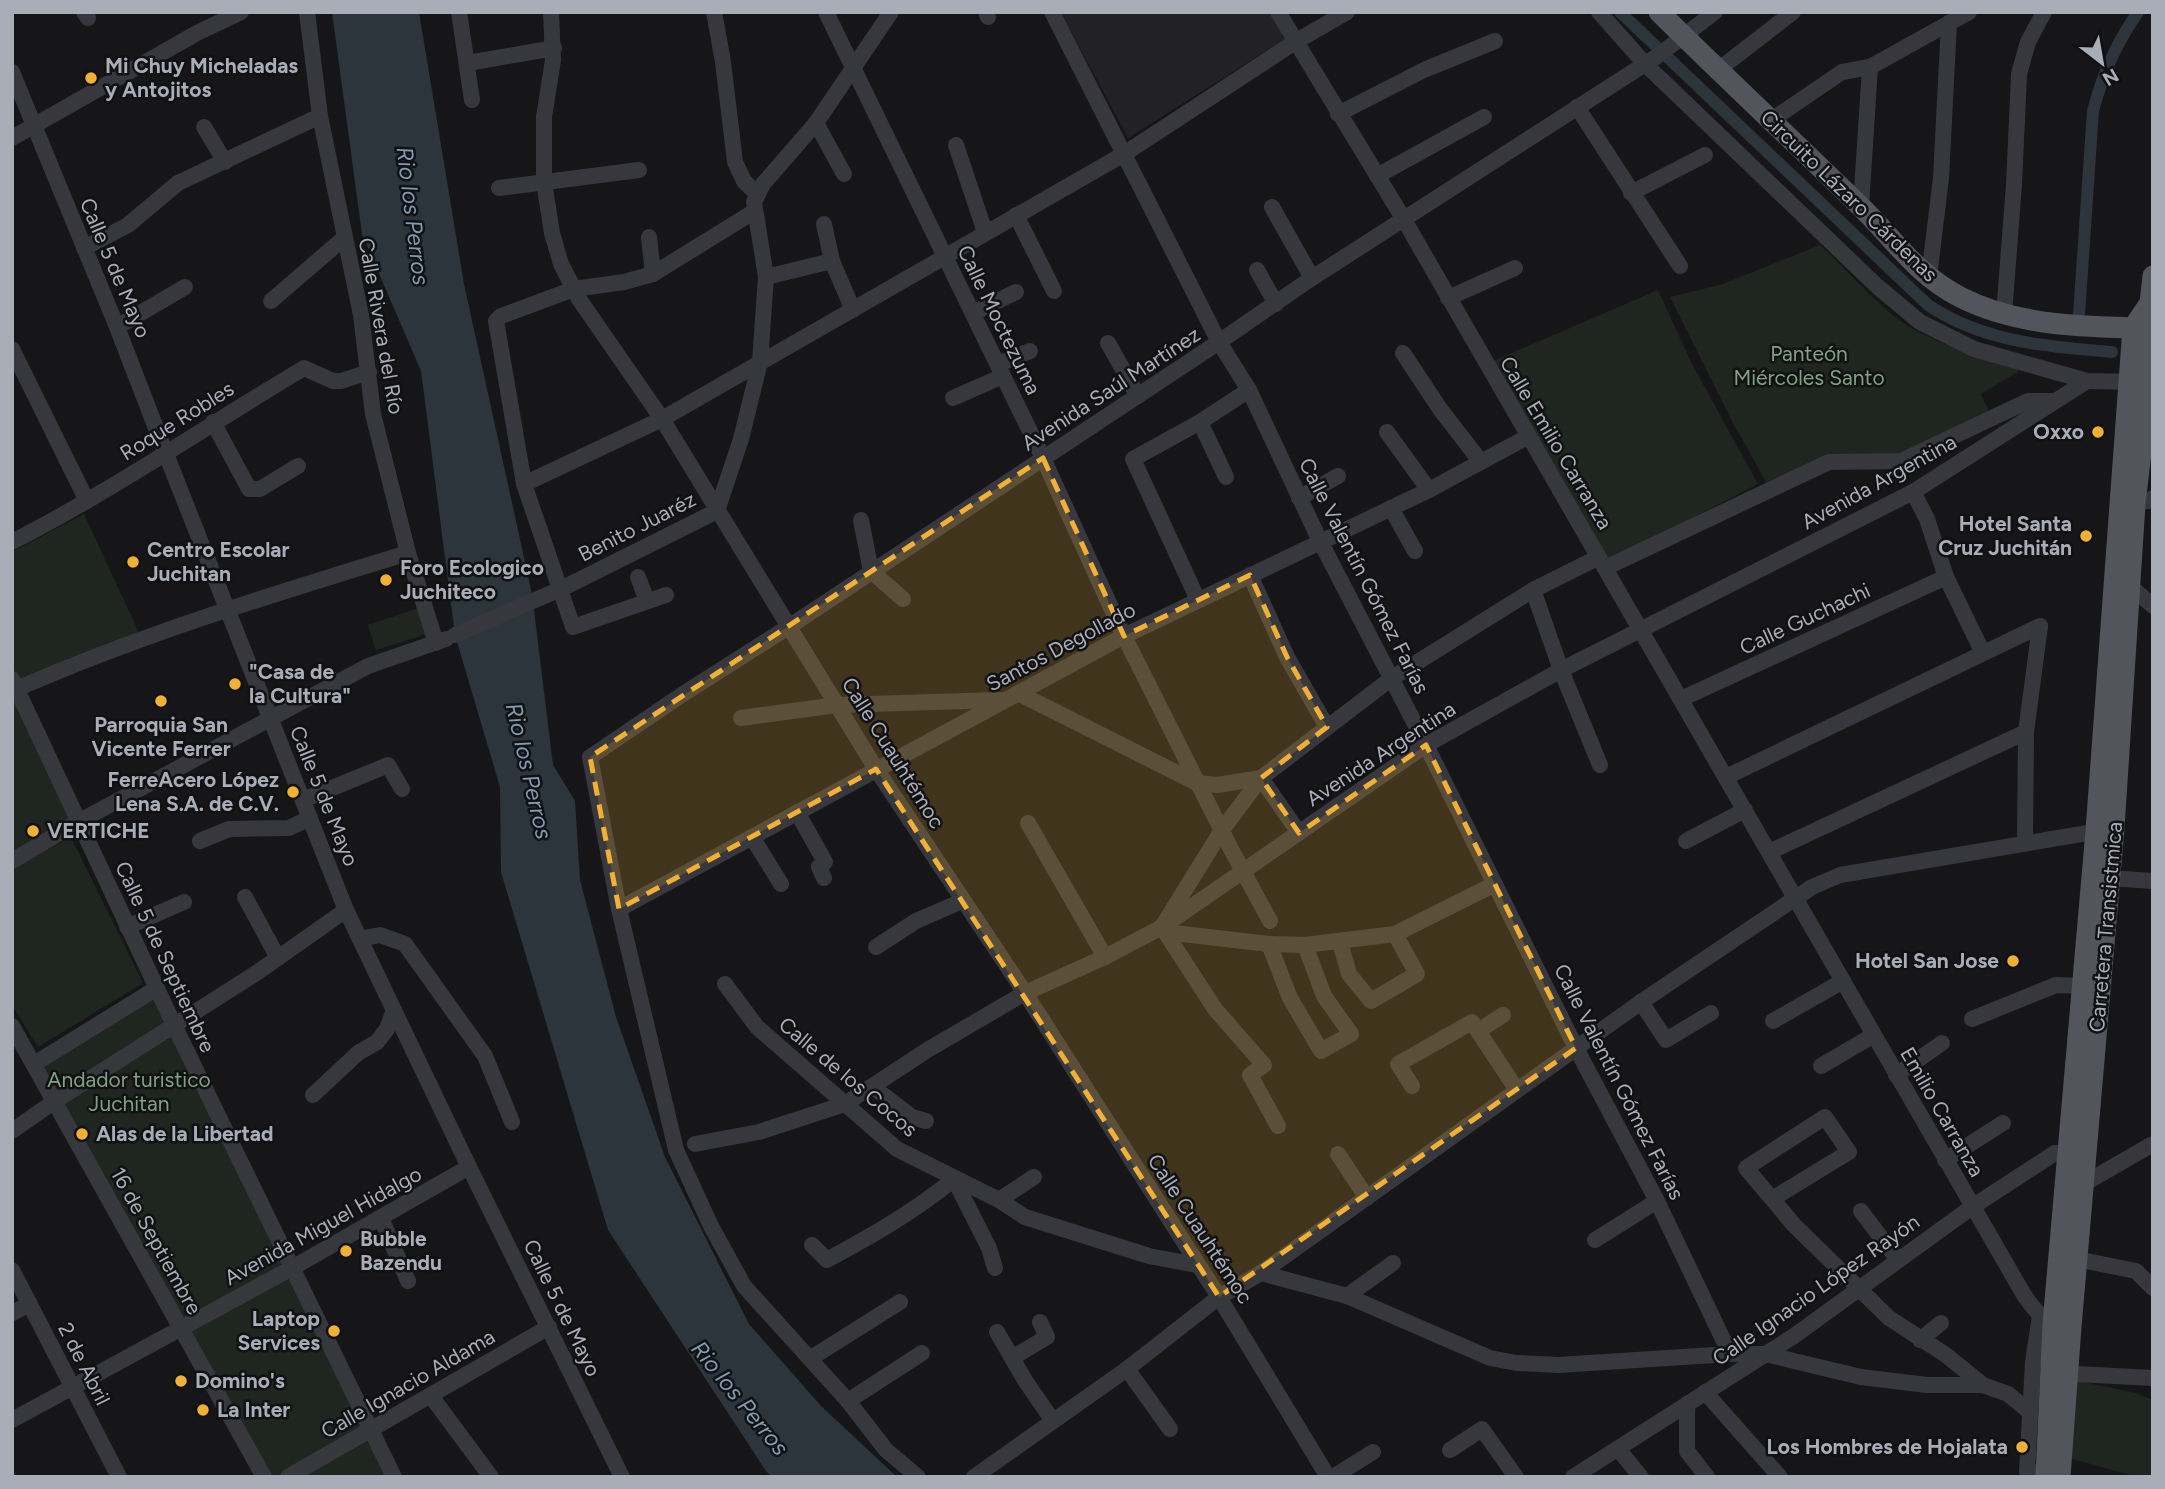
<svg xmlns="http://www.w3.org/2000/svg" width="2165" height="1489" font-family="Figtree,sans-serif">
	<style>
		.built { fill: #222225 }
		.green { fill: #1e261f }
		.water { fill: #2c353c }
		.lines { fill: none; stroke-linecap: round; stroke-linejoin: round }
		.canal { stroke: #2c353c; stroke-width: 12 }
		.minor { stroke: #37383d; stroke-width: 16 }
		.major { stroke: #53555c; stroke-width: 21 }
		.minor-bridge { stroke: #37383d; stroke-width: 16 }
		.marked { fill: #f2b134; fill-opacity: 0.2; stroke: #f2b134; stroke-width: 5; stroke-dasharray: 14 9; stroke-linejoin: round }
		.poi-dot { fill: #f2b134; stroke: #111113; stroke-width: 2.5 }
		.labels { text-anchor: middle; stroke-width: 5; stroke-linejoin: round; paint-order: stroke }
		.poi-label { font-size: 21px; font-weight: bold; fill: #a8adb8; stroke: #111113; text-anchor: start }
		.street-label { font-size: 21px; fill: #a8adb8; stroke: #111113 }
		.park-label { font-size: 21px; fill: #7fa381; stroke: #111113 }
		.water-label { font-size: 23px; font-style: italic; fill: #7f9bb3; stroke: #111113 }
	</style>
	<rect width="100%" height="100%" fill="#161618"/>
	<path class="built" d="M 1061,12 L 1270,12 L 1285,39 L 1128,138 Z"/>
	<g class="green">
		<path d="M 1820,245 C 1847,269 1883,313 1913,329 C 1944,347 1981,355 2015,366 L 2018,372 L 1981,394 L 1990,414 L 1902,454 L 1834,456 L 1766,482 L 1732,421 L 1670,297 L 1723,284 Z"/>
		<path d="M 1658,290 L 1692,364 L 1758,484 L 1609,561 L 1493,361 Z"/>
		<path d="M 84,514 L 141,637 L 17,688 L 78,822 L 12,861 L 12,552 Z"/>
		<path d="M 419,608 L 427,634 L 376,650 L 368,625 Z"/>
		<path d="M 71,837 L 143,983 L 38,1047 L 12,1005 L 12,869 Z"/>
		<path d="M 157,988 L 394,1477 L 264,1477 L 34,1064 Z"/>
		<path d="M 2073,1380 L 2136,1393 L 2153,1400 L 2153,1477 L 2130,1475 L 2065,1457 Z"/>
	</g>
	<path class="water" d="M 332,12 L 419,12 L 464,284 L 532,594 L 553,765 L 575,801 L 580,880 L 616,1017 L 665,1157 L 749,1324 L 821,1406 L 897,1477 L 772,1477 L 766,1471 L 608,1230 L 501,872 L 500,787 L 455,635 L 421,371 L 362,234 Z"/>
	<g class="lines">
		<g class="canal">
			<path d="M 1620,12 L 1928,305 C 1983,342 2048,347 2112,352"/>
			<path d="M 2079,315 L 2093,111 C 2103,73 2116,44 2138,12"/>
		</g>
		<g class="minor">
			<path d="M 84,12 L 88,18"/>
			<path d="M 307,12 L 320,116 L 361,315 L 373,414 L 408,553 L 436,643"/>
			<path d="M 459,12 L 472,100"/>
			<path d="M 551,12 L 553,60 L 544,117 L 544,182 L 552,233 L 561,264 L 579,299 L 662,419 L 876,769 L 1025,993 L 1219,1297 L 1328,1477"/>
			<path d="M 714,12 L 723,62 L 735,162 L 744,181 L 757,194"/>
			<path d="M 826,12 L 1043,458 L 1124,636 L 1231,849 L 1270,921"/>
			<path d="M 986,12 L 988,17"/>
			<path d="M 1052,12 L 1219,342 L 1249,390 L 1320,541 L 1426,745 L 1576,1048 L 1657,1201 L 1730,1354 L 1765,1354 L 1861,1377 L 1927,1385 L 1983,1385 L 2008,1394 L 2030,1412"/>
			<path d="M 1278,12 L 1403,218 L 2024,1295 C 2034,1309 2043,1322 2061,1325"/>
			<path d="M 1599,12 L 1645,64 L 1878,287 L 1920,322 L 1974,349 L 2087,381 L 2139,382"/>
			<path d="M 468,63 L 554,48"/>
			<path d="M 1718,70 L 1793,12"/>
			<path d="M 12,72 L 117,327 L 166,454 L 346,910 L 469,1167 L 622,1477"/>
			<path d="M 1577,107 L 1680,266"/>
			<path d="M 1338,114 L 1424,70 L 1495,41"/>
			<path d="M 1770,121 L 1842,72 L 1870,67 L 1969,12"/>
			<path d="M 816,123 L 844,174"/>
			<path d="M 204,127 L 225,162"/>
			<path d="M 12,138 L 197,33 L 241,12"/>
			<path d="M 956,145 L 985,232"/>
			<path d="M 1377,176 L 1484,117"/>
			<path d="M 499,188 L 639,170"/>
			<path d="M 1631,193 L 1705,155"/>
			<path d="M 1861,206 L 1870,67"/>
			<path d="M 1272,207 L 1312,278"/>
			<path d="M 1016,215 L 1054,291"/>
			<path d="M 824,224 L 832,261 L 853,310"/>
			<path d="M 649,237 L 653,274"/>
			<path d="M 84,248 L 128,225 L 178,183 L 320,116"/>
			<path d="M 1257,270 L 1276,304"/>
			<path d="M 766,277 L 832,261"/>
			<path d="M 1929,277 L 1941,178 L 1949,23"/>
			<path d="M 1448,298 L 1515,268"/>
			<path d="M 271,301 L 344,238"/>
			<path d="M 973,313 L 1016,292"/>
			<path d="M 2004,314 L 2014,185 L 2019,74 L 2028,42 L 2044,12"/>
			<path d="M 117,327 L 185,287"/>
			<path d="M 1108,343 L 1138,396"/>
			<path d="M 12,349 L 87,501"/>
			<path d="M 1403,353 L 1440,409 L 1481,462"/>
			<path d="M 998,364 L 1030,351"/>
			<path d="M 953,398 L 1003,376"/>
			<path d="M 213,422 L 249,489 L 260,489 L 298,466"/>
			<path d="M 1200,422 L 1226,477"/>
			<path d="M 1387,432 L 1429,490"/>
			<path d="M 524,484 L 662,419 L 1124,154 L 1295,42 L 1347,12"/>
			<path d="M 1913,492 L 1927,519 L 1946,577 L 1983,653"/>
			<path d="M 1299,498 L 1338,476"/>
			<path d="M 2127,504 L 2148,501 L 2153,498"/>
			<path d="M 1391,508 L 1415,551"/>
			<path d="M 717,511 L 741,439 L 760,362 L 766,277 L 754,202 L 763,184 L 816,123 L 891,12"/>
			<path d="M 861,520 L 871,571 L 903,599"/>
			<path d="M 12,542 C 113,490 207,426 304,368 L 333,381 L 341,381 L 369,372"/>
			<path d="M 1605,568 L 1829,462 L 1901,461 L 2028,401 L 2053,401"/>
			<path d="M 1250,575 L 1287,657 L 1327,727"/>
			<path d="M 638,577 L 647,601"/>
			<path d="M 2130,586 L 2153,606"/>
			<path d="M 565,587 L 717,511"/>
			<path d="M 1533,590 L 1561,670 L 1600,765"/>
			<path d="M 666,595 L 573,627 L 524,484 L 496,321 L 501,316 L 574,289 L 624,282 L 653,274 L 755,211"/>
			<path d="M 1198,600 L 1133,459 L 1200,422 L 1249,390"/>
			<path d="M 12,679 L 175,1027 L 394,1477"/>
			<path d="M 12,691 C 141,634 274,594 408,553"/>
			<path d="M 1018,693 L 1197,783 L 1217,785 L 1261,778 L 1299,833"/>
			<path d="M 1681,699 L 1946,577"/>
			<path d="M 741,718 L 837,705 L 1000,700"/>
			<path d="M 1726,777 L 2040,626"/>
			<path d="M 303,800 L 388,765 L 402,789"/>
			<path d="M 797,812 L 825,862 L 819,867 L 824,878"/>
			<path d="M 1028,823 L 1105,957"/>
			<path d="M 752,837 L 781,884"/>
			<path d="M 200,841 L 229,829 L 289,828 L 310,818"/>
			<path d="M 1686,841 L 1745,810"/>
			<path d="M 2025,842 L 2026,732 L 2040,626"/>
			<path d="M 1769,852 L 2026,732"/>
			<path d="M 12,861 L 78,822 L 368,666 L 446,639"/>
			<path d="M 2110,878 L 2153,881"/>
			<path d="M 1495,884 L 1395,934 L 1305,945 L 1269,944 L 1165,932 L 1162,927 L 1222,830 L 1261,778 L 1392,678 L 1533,590 L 1599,557"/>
			<path d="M 245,897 L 278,958"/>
			<path d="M 619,909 L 1124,636 L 1429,490 L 1529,436"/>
			<path d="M 127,927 L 184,902"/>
			<path d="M 1165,932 L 1215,1009 L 1264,1065 L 1250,1075 L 1278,1126"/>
			<path d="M 360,939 L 380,935 L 405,944 L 485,1056 L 512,1122"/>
			<path d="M 1340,942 L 1349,974 L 1371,1001 L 1417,974 L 1395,934"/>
			<path d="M 1269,944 L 1290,998 L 1321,1051 L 1351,1034 L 1324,996 L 1305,945"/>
			<path d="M 876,947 L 916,921 L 962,901"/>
			<path d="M 725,984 L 757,1027 L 897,1149 L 999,1200 L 1025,1217 L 1149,1256 L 1197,1265"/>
			<path d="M 1641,1002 L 1666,1040 L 1711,1013"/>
			<path d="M 1972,1019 L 2056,985 L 2082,986"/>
			<path d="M 1773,1021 L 1843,981"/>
			<path d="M 12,1026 L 264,1477"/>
			<path d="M 1478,1031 L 1503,1015"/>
			<path d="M 34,1064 L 157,988"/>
			<path d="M 1821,1066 L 1874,1035"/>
			<path d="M 1896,1075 L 1942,1043"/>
			<path d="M 1412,1086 L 1398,1064 L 1472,1022 L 1517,1090"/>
			<path d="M 873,1087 L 912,1117 L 926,1121"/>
			<path d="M 313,1095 L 358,1053 L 377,1042 L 387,1029 L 394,1010"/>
			<path d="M 12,1131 L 55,1101 L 258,972 L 346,910"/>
			<path d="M 695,1144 L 759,1132 L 845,1104 L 929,1049 L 1025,993 L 1105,957 L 1162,927 L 1426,745 L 1561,670 L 1913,492 L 2087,381"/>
			<path d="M 1338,1154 L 1367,1198"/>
			<path d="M 1945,1160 L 2003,1123"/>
			<path d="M 2085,1183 L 2151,1145 L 2153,1146"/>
			<path d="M 1772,1199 L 1849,1152 L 1825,1117 L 1746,1168 L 1794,1225 L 1889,1318 L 1946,1355 L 1983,1385"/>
			<path d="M 999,1200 L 1034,1177"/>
			<path d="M 1861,1211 L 1898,1260"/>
			<path d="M 381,1218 L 408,1281"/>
			<path d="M 1595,1240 L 1657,1201"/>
			<path d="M 812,1245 L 827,1260 C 871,1236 914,1212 954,1179 L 989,1248 L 995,1268"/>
			<path d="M 2077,1259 L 2136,1271 L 2153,1288"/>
			<path d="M 12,1270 L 119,1477"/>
			<path d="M 1261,1273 L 1347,1296 L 1490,1358 L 1517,1363 L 1558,1365 L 1730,1354"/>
			<path d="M 1347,1296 L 1393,1263"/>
			<path d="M 12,1313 L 30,1304"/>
			<path d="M 2040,1316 L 2033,1362 L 2027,1471 L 2055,1474"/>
			<path d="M 997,1332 L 1026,1382 L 1053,1421"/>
			<path d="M 1920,1340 L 1941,1323"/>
			<path d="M 811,1358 L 900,1302"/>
			<path d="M 1012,1358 L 1047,1337 L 1040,1322"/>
			<path d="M 1127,1369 L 1170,1429"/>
			<path d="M 2057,1373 L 2153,1378"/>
			<path d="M 1705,1392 L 1780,1477"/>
			<path d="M 431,1396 L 491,1477"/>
			<path d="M 848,1401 L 922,1353"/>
			<path d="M 1687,1404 L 1687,1451 L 1707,1477"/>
			<path d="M 12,1420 L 292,1268 L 469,1167"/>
			<path d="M 1618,1449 L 1641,1477"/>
			<path d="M 1450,1450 L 1482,1429 L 1516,1477"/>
			<path d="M 288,1477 L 549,1327"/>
			<path d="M 918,1477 L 886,1450 L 848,1401 L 744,1286 L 711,1226 L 676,1150 L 619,909 L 590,757 L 683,694 L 790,626 L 1219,342 L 1312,278 L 1656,57 L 1715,12"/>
			<path d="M 974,1477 L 1127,1369 L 1219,1297 L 1261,1273 L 1641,1002 L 1812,887 L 1840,875 L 2105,830"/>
			<path d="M 1333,1477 L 1373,1452"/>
			<path d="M 1573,1477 L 1794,1336 L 1972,1207 L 2055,1153 L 2077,1156"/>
		</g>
		<g class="major">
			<path d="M 1659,12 C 1725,77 1792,140 1858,204 C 1893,237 1914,273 1960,297 C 2017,326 2083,327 2146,328"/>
			<path d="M 2046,1477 L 2053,1324 L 2096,831 L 2133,328 L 2150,303"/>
			<path d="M 2060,1477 L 2071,1327 L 2114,828 L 2135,504 L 2149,382 L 2152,328 L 2150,303 L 2153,276"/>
		</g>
		<path class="minor-bridge" d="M 455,635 L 565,587"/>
	</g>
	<path class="marked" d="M 1043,458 L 1124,636 L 1250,575 L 1287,657 L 1327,727 L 1261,778 L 1299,833 L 1426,745 L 1576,1048 L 1219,1297 L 876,769 L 619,909 L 590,757 Z"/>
	<g class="poi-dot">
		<circle cx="91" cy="78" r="7"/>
		<circle cx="2098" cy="432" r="7"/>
		<circle cx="2086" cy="536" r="7"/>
		<circle cx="133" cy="562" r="7"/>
		<circle cx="386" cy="580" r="7"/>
		<circle cx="235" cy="684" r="7"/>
		<circle cx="161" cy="701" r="7"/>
		<circle cx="293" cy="792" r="7"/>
		<circle cx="33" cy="831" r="7"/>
		<circle cx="2013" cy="961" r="7"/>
		<circle cx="82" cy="1134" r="7"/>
		<circle cx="346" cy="1251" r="7"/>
		<circle cx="334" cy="1331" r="7"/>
		<circle cx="181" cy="1381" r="7"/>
		<circle cx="203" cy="1410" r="7"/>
		<circle cx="2022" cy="1447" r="7"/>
	</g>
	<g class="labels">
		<g class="poi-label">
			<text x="105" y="73">Mi Chuy Micheladas<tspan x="105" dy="24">y Antojitos</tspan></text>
			<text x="2084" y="439" text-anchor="end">Oxxo</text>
			<text x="2072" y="531" text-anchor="end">Hotel Santa<tspan x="2072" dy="24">Cruz Juchitán</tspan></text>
			<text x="147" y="557">Centro Escolar<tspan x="147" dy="24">Juchitan</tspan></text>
			<text x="400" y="575">Foro Ecologico<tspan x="400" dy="24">Juchiteco</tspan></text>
			<text x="249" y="679">"Casa de<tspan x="249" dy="24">la Cultura"</tspan></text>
			<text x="161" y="732" text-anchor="middle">Parroquia San<tspan x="161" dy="24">Vicente Ferrer</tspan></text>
			<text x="279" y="787" text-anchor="end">FerreAcero López<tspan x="279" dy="24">Lena S.A. de C.V.</tspan></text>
			<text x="47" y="838">VERTICHE</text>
			<text x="1999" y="968" text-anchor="end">Hotel San Jose</text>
			<text x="96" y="1141">Alas de la Libertad</text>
			<text x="360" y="1246">Bubble<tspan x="360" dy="24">Bazendu</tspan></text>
			<text x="320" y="1326" text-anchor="end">Laptop<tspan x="320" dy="24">Services</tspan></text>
			<text x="195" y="1388">Domino's</text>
			<text x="217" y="1417">La Inter</text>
			<text x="2008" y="1454" text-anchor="end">Los Hombres de Hojalata</text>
		</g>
		<g class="street-label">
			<text transform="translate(1849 196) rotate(44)" y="7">Circuito Lázaro Cárdenas</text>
			<text transform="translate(115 268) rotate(67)" y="7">Calle 5 de Mayo</text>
			<text transform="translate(999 320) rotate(64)" y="7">Calle Moctezuma</text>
			<text transform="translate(381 326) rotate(80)" y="7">Calle Rivera del Río</text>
			<text transform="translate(1111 389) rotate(-33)" y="7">Avenida Saúl Martínez</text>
			<text transform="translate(177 421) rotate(-32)" y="7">Roque Robles</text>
			<text transform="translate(1556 443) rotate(59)" y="7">Calle Emilio Carranza</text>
			<text transform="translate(1879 482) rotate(-29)" y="7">Avenida Argentina</text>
			<text transform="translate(637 527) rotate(-27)" y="7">Benito Juaréz</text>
			<text transform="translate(1364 576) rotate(63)" y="7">Calle Valentín Gómez Farías</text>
			<text transform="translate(1805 619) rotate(-25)" y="7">Calle Guchachi</text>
			<text transform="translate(1061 647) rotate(-28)" y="7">Santos Degollado</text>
			<text transform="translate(893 753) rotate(58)" y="7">Calle Cuauhtémoc</text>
			<text transform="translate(1381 754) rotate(-33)" y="7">Avenida Argentina</text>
			<text transform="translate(324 796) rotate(68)" y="7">Calle 5 de Mayo</text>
			<text transform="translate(2106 927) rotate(-85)" y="7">Carretera Transistmica</text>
			<text transform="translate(165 957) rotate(65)" y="7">Calle 5 de Septiembre</text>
			<text transform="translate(848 1077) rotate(40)" y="7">Calle de los Cocos</text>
			<text transform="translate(1619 1082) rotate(63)" y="7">Calle Valentín Gómez Farías</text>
			<text transform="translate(1942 1112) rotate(60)" y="7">Emilio Carranza</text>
			<text transform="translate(323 1226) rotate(-29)" y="7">Avenida Miguel Hidalgo</text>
			<text transform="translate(1200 1229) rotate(57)" y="7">Calle Cuauhtémoc</text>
			<text transform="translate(156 1241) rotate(61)" y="7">16 de Septiembre</text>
			<text transform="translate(1816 1290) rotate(-35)" y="7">Calle Ignacio López Rayón</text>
			<text transform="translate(562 1308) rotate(64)" y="7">Calle 5 de Mayo</text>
			<text transform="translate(84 1364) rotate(63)" y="7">2 de Abril</text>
			<text transform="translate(408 1384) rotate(-30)" y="7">Calle Ignacio Aldama</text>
		</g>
		<g class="park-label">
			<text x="1809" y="361">Panteón<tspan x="1809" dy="24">Miércoles Santo</tspan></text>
			<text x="129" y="1087">Andador turistico<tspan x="129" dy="24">Juchitan</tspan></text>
		</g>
		<g class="water-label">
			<text transform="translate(413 216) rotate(83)" y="8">Rio los Perros</text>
			<text transform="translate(529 771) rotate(77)" y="8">Rio los Perros</text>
			<text transform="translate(740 1398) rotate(51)" y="8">Rio los Perros</text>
		</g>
	</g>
	<rect width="2165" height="1489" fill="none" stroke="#a8adb8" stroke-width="28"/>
	<g transform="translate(2102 63) rotate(149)" stroke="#111113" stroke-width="5" paint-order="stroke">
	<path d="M0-5L12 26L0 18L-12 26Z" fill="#a8adb8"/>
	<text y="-10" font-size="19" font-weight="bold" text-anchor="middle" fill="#a8adb8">N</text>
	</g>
</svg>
